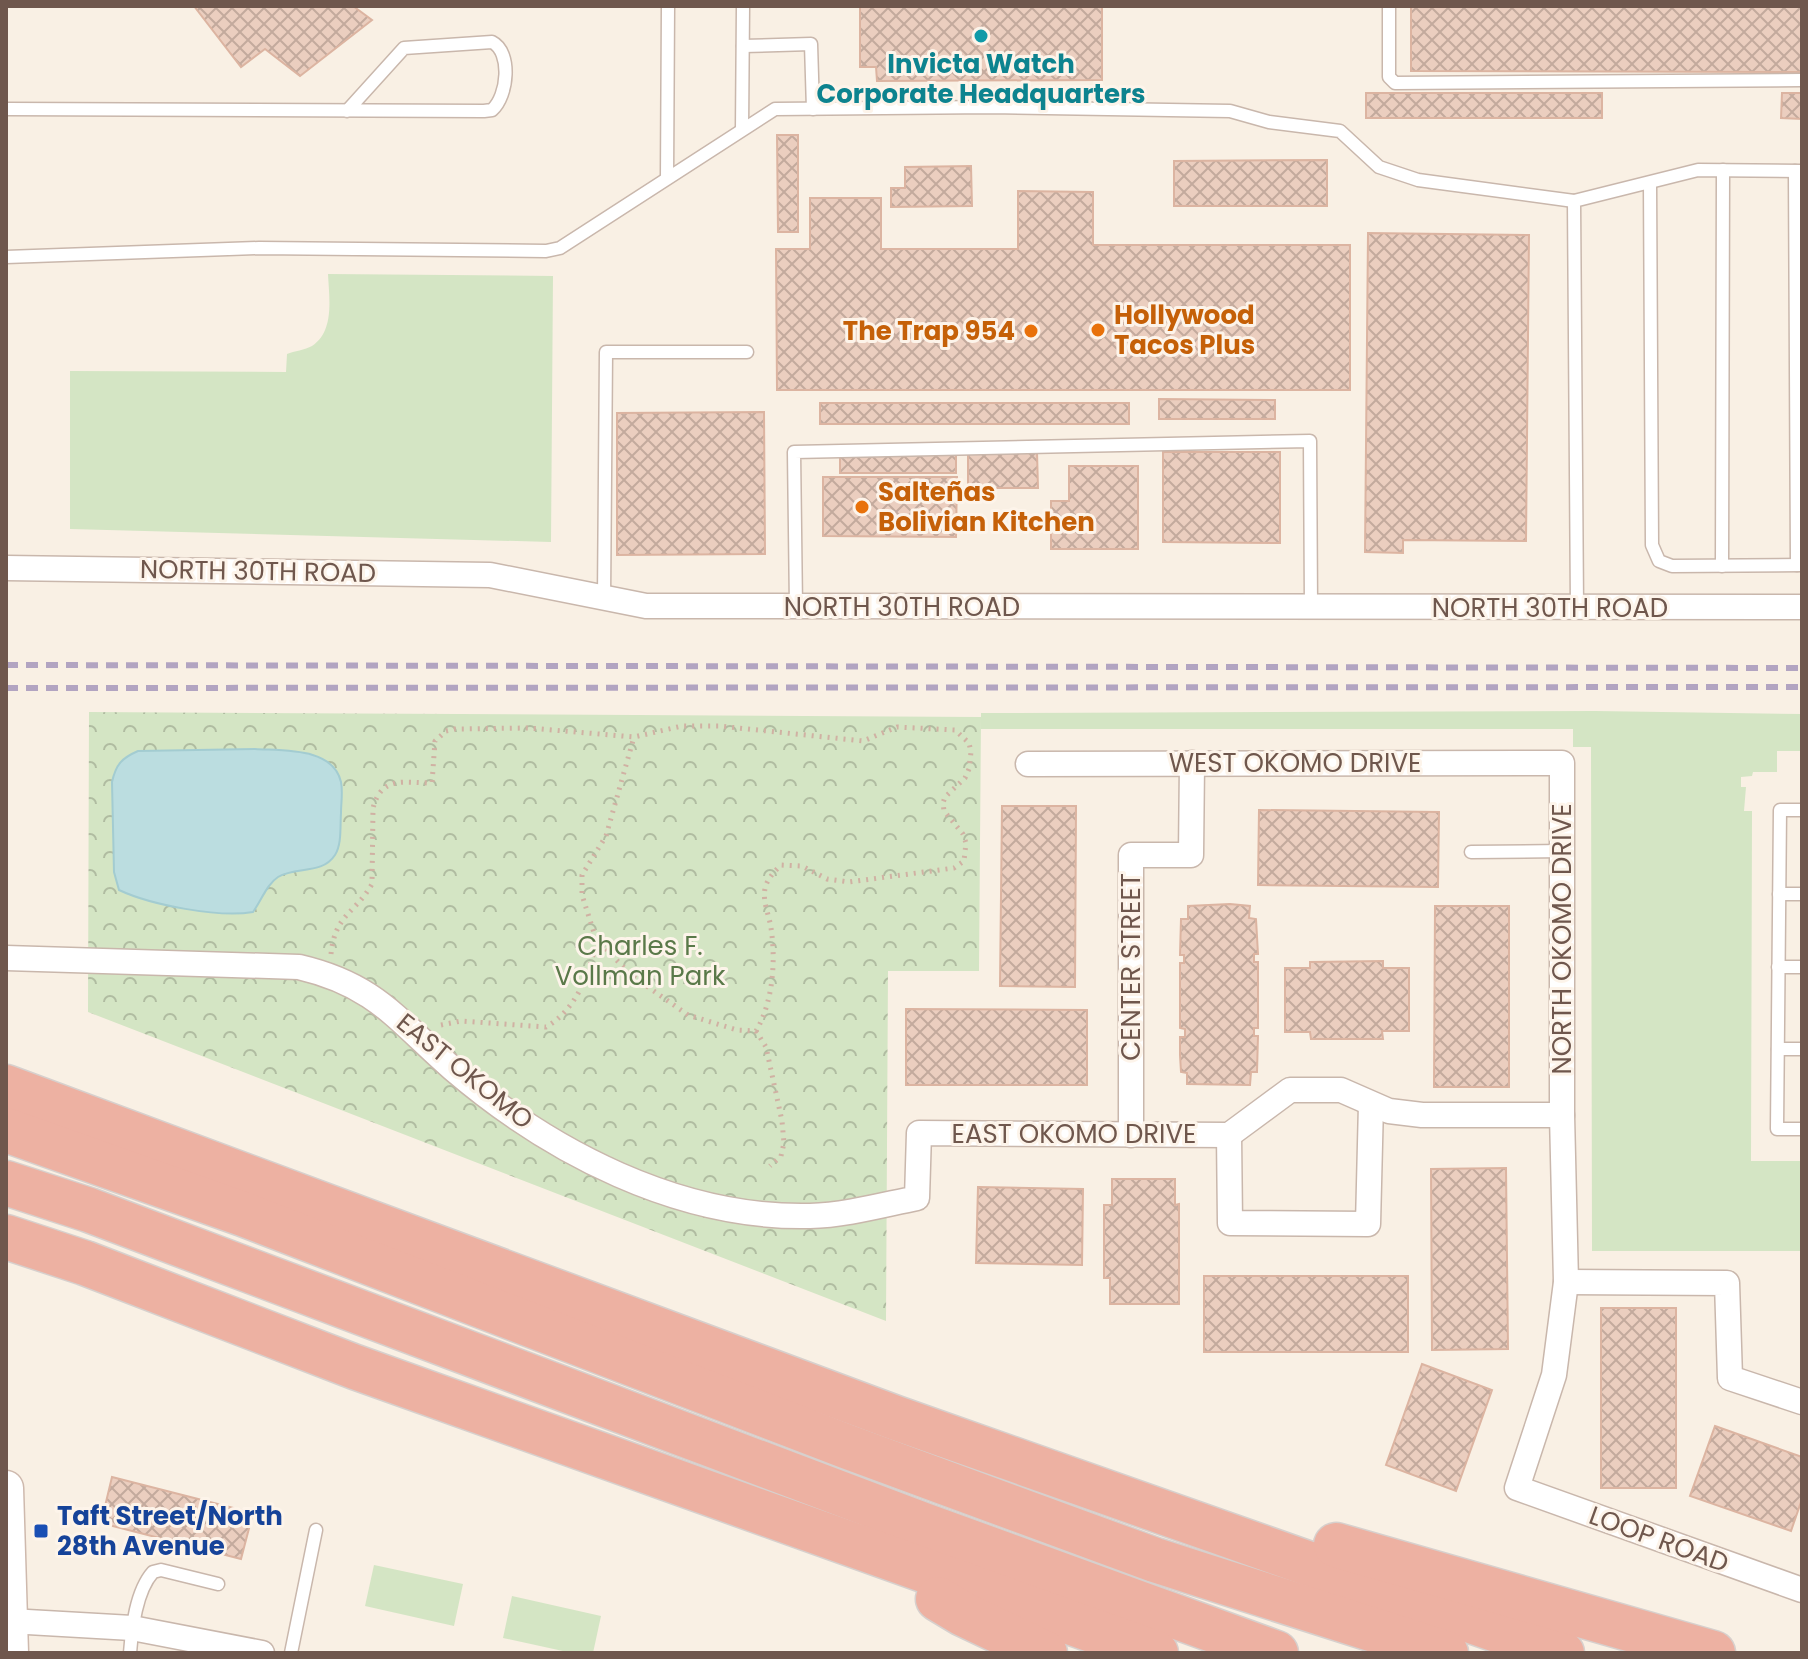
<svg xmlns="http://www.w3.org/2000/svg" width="1808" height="1659" font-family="Poppins,sans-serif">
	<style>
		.green { fill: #d4e5c4 }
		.forest { fill: url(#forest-crowns) }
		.water { fill: #bbdde0; stroke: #a3ccd1; stroke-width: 2 }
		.building { fill: url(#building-cross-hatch); stroke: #dcb4a1; stroke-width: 2 }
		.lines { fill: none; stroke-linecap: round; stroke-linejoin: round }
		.lane-casing { stroke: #c9b7ac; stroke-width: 15 }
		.street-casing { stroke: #c9b7ac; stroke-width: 27 }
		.secondary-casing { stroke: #ceb9ad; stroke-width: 37 }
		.highway-casing { stroke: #d7d0cd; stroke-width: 47 }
		.path { stroke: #d0b1a3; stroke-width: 5; stroke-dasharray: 2 6; stroke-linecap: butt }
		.lane { stroke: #fff; stroke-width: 12 }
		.street { stroke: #fff; stroke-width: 24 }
		.secondary { stroke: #fff; stroke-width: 34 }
		.highway { stroke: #edb1a2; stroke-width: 44 }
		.rail { stroke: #b2a4c1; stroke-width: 6; stroke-dasharray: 12 8; stroke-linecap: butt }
		.culture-dot { fill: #0f9aa8; stroke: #fdf4ea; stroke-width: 3 }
		.food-dot { fill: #e8710a; stroke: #fdf4ea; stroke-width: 3 }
		.transit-dot { fill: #1a4fb4; stroke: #fdf4ea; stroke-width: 3 }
		.labels { text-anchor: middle; stroke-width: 6; stroke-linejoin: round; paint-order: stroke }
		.culture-label { font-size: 26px; font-weight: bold; fill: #0d838f; stroke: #fdf4ea }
		.food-label { font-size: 26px; font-weight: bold; fill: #c56008; stroke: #fdf4ea; text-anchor: start }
		.street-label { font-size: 26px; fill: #6f574d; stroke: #fdf4ea }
		.park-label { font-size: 26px; fill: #5a7949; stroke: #fdf4ea }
		.transit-label { font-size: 26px; font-weight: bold; fill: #164399; stroke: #fdf4ea; text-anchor: start }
	</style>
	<defs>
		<pattern id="forest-crowns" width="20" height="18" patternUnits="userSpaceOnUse" patternTransform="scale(2)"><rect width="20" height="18" fill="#d4e5c4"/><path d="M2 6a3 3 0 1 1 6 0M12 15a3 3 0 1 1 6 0" fill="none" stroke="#b0bca1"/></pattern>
		<pattern id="building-cross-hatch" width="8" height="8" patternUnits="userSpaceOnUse" patternTransform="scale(2)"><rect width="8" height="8" fill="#ebcebf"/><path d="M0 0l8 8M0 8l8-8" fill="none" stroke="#c3aa9d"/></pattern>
	</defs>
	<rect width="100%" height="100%" fill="#f9f0e4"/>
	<g class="green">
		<path d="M 328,274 L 553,276 L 551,542 L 70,529 L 70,371 L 286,372 L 287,354 C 294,351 305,350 312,346 C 335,331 329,297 328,274 Z"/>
		<path d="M 1595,711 L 1802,714 L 1802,751 L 1777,751 L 1777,772 L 1753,772 L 1752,776 L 1741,777 L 1741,787 L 1746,787 L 1744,811 L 1752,811 L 1751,1161 L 1802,1161 L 1802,1251 L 1592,1251 L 1591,747 L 1573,747 L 1573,729 L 981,729 L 981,713 Z"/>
		<path d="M 374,1565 L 463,1584 L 454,1626 L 365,1606 Z"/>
		<path d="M 512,1596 L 601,1616 L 593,1653 L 572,1653 L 503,1638 Z"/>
	</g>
	<path class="forest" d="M 89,712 L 981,717 L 979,971 L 888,971 L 886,1321 L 88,1012 Z"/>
	<path class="water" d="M 255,749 C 283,751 333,747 341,782 C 343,792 341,803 341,813 C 340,826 342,844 335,855 C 322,875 296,866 278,877 C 267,884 261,901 253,912 C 219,918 151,905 119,890 L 114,872 L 112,782 C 116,764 122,758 138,751 Z"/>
	<g class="building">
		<path d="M 194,6 L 353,6 L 372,20 L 300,76 L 265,49 L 241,67 Z"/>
		<path d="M 860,6 L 1102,6 L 1102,80 L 877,81 L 876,67 L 860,67 Z"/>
		<path d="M 1411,6 L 1802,6 L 1802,72 L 1411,71 Z"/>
		<rect x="1366" y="93" width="236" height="25"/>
		<path d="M 1782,93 L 1802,93 L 1802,119 L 1781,118 Z"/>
		<path d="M 777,135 L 798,135 L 798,232 L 778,232 Z"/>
		<path d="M 1327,160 L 1327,206 L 1174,206 L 1174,161 Z"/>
		<path d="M 971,166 L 972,206 L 891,207 L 891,188 L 905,188 L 905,167 Z"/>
		<path d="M 1018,191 L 1093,192 L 1093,245 L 1350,245 L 1350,390 L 777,390 L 776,249 L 810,249 L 810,198 L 881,198 L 881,249 L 1018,249 Z"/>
		<path d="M 1368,233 L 1529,235 L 1526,541 L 1403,540 L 1403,553 L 1365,552 Z"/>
		<path d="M 1159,399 L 1275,400 L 1275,419 L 1159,419 Z"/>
		<rect x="820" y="403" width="309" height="21"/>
		<path d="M 764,412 L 765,554 L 617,555 L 617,413 Z"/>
		<path d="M 968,452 L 1037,452 L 1038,488 L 968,488 Z"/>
		<path d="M 1163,452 L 1280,452 L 1280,543 L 1163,542 Z"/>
		<rect x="840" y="453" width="116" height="20"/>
		<path d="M 1069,466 L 1138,466 L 1138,549 L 1051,549 L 1051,501 L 1069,501 Z"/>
		<path d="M 823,477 L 957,477 L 956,537 L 823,536 Z"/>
		<path d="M 1002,806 L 1076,806 L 1075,987 L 1000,986 Z"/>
		<path d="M 1259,810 L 1439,812 L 1438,887 L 1258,885 Z"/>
		<path d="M 1230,904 L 1250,906 L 1249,918 L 1256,919 L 1258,954 L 1254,954 L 1254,962 L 1258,962 L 1258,1028 L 1254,1028 L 1254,1036 L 1258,1036 L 1257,1072 L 1251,1072 L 1250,1085 L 1187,1084 L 1187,1073 L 1181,1072 L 1180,1055 L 1180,1037 L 1185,1037 L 1185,1029 L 1180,1028 L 1180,963 L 1184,963 L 1184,955 L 1180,955 L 1181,919 L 1188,919 L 1188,906 Z"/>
		<path d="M 1435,906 L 1509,906 L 1509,1087 L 1434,1087 Z"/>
		<path d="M 1383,961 L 1383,968 L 1409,968 L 1409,1031 L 1382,1031 L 1383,1039 L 1311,1039 L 1310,1032 L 1285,1032 L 1285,968 L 1310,968 L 1310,962 Z"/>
		<path d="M 906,1009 L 1087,1010 L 1087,1085 L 906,1085 Z"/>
		<path d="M 1506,1168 L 1508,1349 L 1432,1350 L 1431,1169 Z"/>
		<path d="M 1112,1179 L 1175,1179 L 1175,1205 L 1179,1204 L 1179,1304 L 1110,1304 L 1110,1278 L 1104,1278 L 1104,1205 L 1112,1205 Z"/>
		<path d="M 978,1187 L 1083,1189 L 1082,1265 L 976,1263 Z"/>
		<rect x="1204" y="1276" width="204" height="76"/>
		<rect x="1601" y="1308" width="75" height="180"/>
		<path d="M 1422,1364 L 1492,1390 L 1456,1491 L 1386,1465 Z"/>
		<path d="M 1715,1426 L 1802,1457 L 1802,1499 L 1791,1531 L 1690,1496 Z"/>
		<path d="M 112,1477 L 253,1513 L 241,1559 L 101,1523 Z"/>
	</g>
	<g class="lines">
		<g class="lane-casing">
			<g id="lane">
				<path d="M 1389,6 L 1389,77 L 1395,83 L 1802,80"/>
				<path d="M 743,46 L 811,44 L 813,109"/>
				<path d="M 6,109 L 484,111 L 492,110 C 508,96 512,52 492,42 L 404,48 L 347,111"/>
				<path d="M 742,129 L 743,6"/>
				<path d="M 1795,171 L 1797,565"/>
				<path d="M 667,178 L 668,6"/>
				<path d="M 1650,183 L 1652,545 L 1659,561 L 1672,566 L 1802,565"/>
				<path d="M 6,257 L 259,248 L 546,251 L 560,248 L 775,109 L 992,107 L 1230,111 L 1269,122 L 1340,131 L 1379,167 L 1418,180 L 1574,201"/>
				<path d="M 1722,566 L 1723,170"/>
				<path d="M 604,598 L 606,352 L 747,352"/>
				<path d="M 796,607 L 794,452 L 1310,441 L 1311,607"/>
				<path d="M 1577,608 L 1574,201 L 1698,170 L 1802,171"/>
				<path d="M 1802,810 L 1780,810 L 1777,1129 L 1802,1129"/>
				<path d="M 1471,852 L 1563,851"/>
				<path d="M 1779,894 L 1802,894"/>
				<path d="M 1778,967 L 1802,967"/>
				<path d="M 1778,1049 L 1802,1049"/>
				<path d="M 130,1653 C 132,1628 136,1591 153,1572 L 161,1570 L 218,1584"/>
				<path d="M 291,1653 L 316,1530"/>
			</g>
		</g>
		<g class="street-casing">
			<g id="street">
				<path d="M 6,568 L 490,575 L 646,606 L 1802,607"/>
				<path d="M 1028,764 L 1562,763 L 1562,1115 L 1566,1282 L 1554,1375 L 1517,1488 L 1802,1590"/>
				<path d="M 6,958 L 299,967 C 376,985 397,1020 453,1069 C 550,1152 679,1219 810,1216 C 846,1215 882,1205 917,1198 L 919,1133 L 1229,1135 L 1290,1090 L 1341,1090 L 1389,1111 L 1422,1115 L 1562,1115"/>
				<path d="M 1131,1135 L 1131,855 L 1191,855 L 1192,763"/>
				<path d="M 1229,1135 L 1230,1223 L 1368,1224 L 1371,1104"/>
				<path d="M 1566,1282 L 1727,1283 L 1730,1378 L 1802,1402"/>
				<path d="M 10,1621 L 132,1628 L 262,1653"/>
			</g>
		</g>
		<g class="secondary-casing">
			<path id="secondary" d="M 6,1488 L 11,1653"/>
		</g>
		<g class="highway-casing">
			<g id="highway">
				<path d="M 6,1087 L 896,1418 L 1562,1653"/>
				<path d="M 6,1130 L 243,1214 L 848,1447 L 1155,1560 L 1446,1653"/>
				<path d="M 6,1183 L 89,1210 L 924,1525 L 1276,1653"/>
				<path d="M 6,1237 L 85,1263 L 355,1367 L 1156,1653"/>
				<path d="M 1336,1545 L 1713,1653"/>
				<path d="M 938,1599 L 963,1614 L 1045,1653"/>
			</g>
		</g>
		<g class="path">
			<path d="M 331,954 C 335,914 355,914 372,884 L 373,808 C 382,775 404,783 432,783 L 435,741 L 446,731 L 455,729 L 529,728 L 634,737 L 682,726 L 719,726 L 863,741 L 897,727 L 955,730 L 969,743 L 971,752 L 969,769 L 965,778 L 945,797 L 943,803 L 944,811 L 963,834 L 966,843 L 964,861 L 954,868 L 849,882 L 827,879 L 802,866 L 781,865 C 775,871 769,877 766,885 C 761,899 769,914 771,928 C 776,961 773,1002 756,1031 L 737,1030 L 688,1015 L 631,975 L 596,939 L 582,895 L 582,875 L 606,836 L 634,737"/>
			<path d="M 441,1025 L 461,1021 L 546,1027 C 576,1010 591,972 596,940"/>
			<path d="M 756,1031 L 766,1047 L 782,1121 L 784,1143 L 781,1156 L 770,1166"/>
		</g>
		<use href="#lane" class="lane"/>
		<use href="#street" class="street"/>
		<use href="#secondary" class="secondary"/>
		<use href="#highway" class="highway"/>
		<g class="rail">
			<path d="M 6,665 L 1802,668"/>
			<path d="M 6,688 L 1802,687"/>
		</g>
	</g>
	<circle class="culture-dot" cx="981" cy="36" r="8"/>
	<g class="food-dot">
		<circle cx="1098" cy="330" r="8"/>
		<circle cx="1031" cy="331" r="8"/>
		<circle cx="862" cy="507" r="8"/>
	</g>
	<rect class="transit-dot" x="33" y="1523" width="16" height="16" rx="4"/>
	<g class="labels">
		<g class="culture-label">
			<text x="981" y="73">Invicta Watch<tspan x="981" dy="30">Corporate Headquarters</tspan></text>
		</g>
		<g class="food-label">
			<text x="1114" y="324">Hollywood<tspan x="1114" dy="30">Tacos Plus</tspan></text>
			<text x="1015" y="340" text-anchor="end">The Trap 954</text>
			<text x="878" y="501">Salteñas<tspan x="878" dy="30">Bolivian Kitchen</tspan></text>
		</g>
		<g class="street-label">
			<text transform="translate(258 571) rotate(1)" y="9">NORTH 30TH ROAD</text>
			<text x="902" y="616">NORTH 30TH ROAD</text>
			<text x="1550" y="617">NORTH 30TH ROAD</text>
			<text x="1295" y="772">WEST OKOMO DRIVE</text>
			<text transform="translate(1562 939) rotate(-90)" y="9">NORTH OKOMO DRIVE</text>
			<text transform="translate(1131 967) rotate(-90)" y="9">CENTER STREET</text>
			<text transform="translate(465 1071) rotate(39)" y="9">EAST OKOMO</text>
			<text x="1074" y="1143">EAST OKOMO DRIVE</text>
			<text transform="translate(1659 1539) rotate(20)" y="9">LOOP ROAD</text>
		</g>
		<g class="park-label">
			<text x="640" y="955">Charles F.<tspan x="640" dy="30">Vollman Park</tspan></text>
		</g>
		<g class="transit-label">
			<text x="57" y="1525">Taft Street/North<tspan x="57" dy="30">28th Avenue</tspan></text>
		</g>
	</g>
	<rect width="1808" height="1659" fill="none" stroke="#6f574d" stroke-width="16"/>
</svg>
